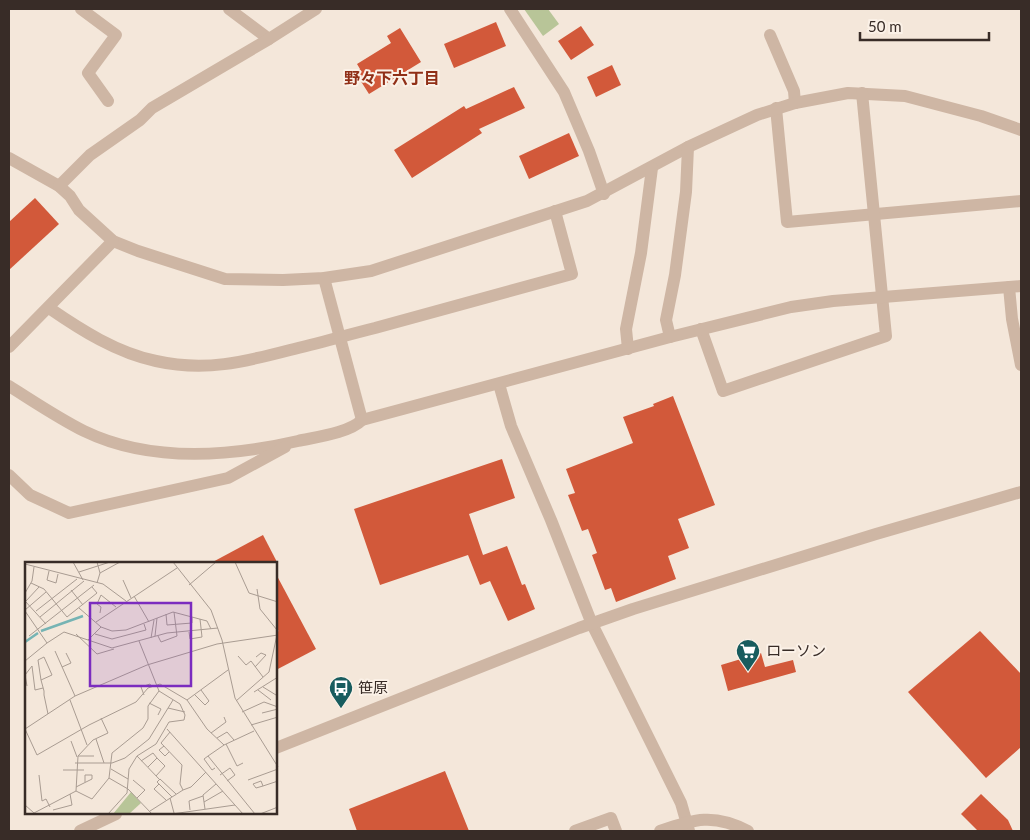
<svg xmlns="http://www.w3.org/2000/svg" width="1030" height="840" font-family="Lato,'Noto Sans JP',sans-serif">
	<style>
		.green { fill: #b8c598 }
		.building { fill: #d2593a }
		.lines { fill: none; stroke-linecap: round; stroke-linejoin: round }
		.street { stroke: #ceb6a4; stroke-width: 12 }
		.labels { text-anchor: middle; stroke-width: 4; stroke-linejoin: round; paint-order: stroke }
		.poi-label { font-size: 15px; fill: #382c27; stroke: #fbf1e7; text-anchor: start }
		.neighbourhood-label { font-size: 16px; font-weight: bold; fill: #902f17; stroke: #fbf1e7 }
		.inset-river { fill: none; stroke: #76b4b4; stroke-width: 2.5 }
		.inset-road { fill: none; stroke: #a99c92; stroke-width: 1 }
		.view { fill: #7b2cbf; fill-opacity: 0.15; stroke: #7b2cbf; stroke-width: 2.5 }
		.inset-edge { fill: none; stroke: #382c27; stroke-width: 2.5 }
	</style>
	<rect width="100%" height="100%" fill="#f4e7da"/>
	<path class="green" d="M 524,9 L 548,9 L 559,24 L 543,36 Z"/>
	<g class="building">
		<path d="M 496,22 L 506,46 L 454,68 L 444,44 Z"/>
		<path d="M 581,26 L 594,45 L 571,60 L 558,41 Z"/>
		<path d="M 400,28 L 421,62 L 369,94 L 355,72 L 360,69 L 357,64 L 391,43 L 387,36 Z"/>
		<path d="M 612,65 L 621,85 L 596,97 L 587,77 Z"/>
		<path d="M 514,87 L 525,108 L 479,129 L 482,133 L 412,178 L 394,150 L 464,106 L 466,109 Z"/>
		<path d="M 569,133 L 579,156 L 529,179 L 519,156 Z"/>
		<path d="M 35,198 L 59,224 L 9,270 L 9,222 Z"/>
		<path d="M 673,396 L 715,505 L 678,519 L 689,548 L 668,556 L 676,579 L 616,602 L 611,588 L 605,590 L 592,555 L 597,553 L 588,529 L 582,531 L 568,495 L 575,493 L 566,469 L 633,443 L 623,417 L 654,406 L 653,404 Z"/>
		<path d="M 502,459 L 515,498 L 469,514 L 483,555 L 507,546 L 522,585 L 525,584 L 535,609 L 508,621 L 490,581 L 480,585 L 468,555 L 380,585 L 354,509 Z"/>
		<path d="M 263,535 L 278,564 L 209,564 Z"/>
		<path d="M 276,574 L 316,649 L 276,670 Z"/>
		<path d="M 980,631 L 1021,674 L 1021,747 L 986,778 L 908,692 Z"/>
		<path d="M 761,653 L 765,667 L 793,660 L 796,672 L 728,691 L 721,665 Z"/>
		<path d="M 445,771 L 469,831 L 357,831 L 349,809 Z"/>
		<path d="M 981,794 L 1008,820 L 1013,831 L 978,831 L 961,814 Z"/>
	</g>
	<g class="lines">
		<g class="street">
			<path d="M 81,9 L 116,35 L 88,73 L 108,101"/>
			<path d="M 229,9 L 269,39"/>
			<path d="M 510,9 L 564,92 L 589,151 L 604,194"/>
			<path d="M 770,35 L 794,91 L 795,103"/>
			<path d="M 776,108 L 787,222 L 1021,201"/>
			<path d="M 9,158 L 59,186 L 70,196 L 79,210 L 113,241 L 138,251 L 225,279 L 283,280 L 324,278 L 371,271 L 587,201 L 688,147 L 757,115 L 795,103 L 848,93 L 905,96 L 981,116 L 1021,130"/>
			<path d="M 59,186 L 90,155 L 140,120 L 152,108 L 269,39 L 316,9"/>
			<path d="M 324,278 L 362,420"/>
			<path d="M 1009,287 L 1012,319 L 1021,365"/>
			<path d="M 49,308 C 81,330 117,353 156,361 C 205,372 244,362 290,350 C 319,343 347,335 375,328 C 440,310 506,292 572,274 L 555,211"/>
			<path d="M 701,329 L 723,391 L 886,336 L 862,93"/>
			<path d="M 670,337 L 666,320 L 675,275 L 686,192 L 688,147"/>
			<path d="M 9,347 L 113,241"/>
			<path d="M 628,349 L 626,329 L 641,253 L 652,168"/>
			<path d="M 499,384 L 511,426 L 551,520 L 592,624 L 681,803 L 689,831"/>
			<path d="M 9,386 C 33,401 58,418 84,431 C 150,463 228,457 298,441 C 316,437 349,433 362,420 L 670,337 L 791,307 L 833,301 L 1021,286"/>
			<path d="M 9,475 L 30,495 L 69,513 L 228,478 L 285,447"/>
			<path d="M 276,748 L 579,628 L 633,609 L 876,534 L 1021,492"/>
			<path d="M 80,831 L 116,814"/>
			<path d="M 575,831 L 611,818 L 616,831"/>
			<path d="M 660,831 C 694,819 714,813 748,831"/>
		</g>
	</g>
	<defs>
		<g id="supermarket-pin" transform="scale(1.25)"><path d="M0 17L-7.5 6A9.5 9.5 0 1 1 7.5 6Z" fill="#185c5e" stroke="#fbf1e7"/><path d="M-6-5.5h2.5l.6 2H6L4.5 2H-2.5L-4.4-4H-6ZM-1.5 3.2a1.3 1.3 0 1 0 .1 0ZM3 3.2a1.3 1.3 0 1 0 .1 0Z" fill="#fff"/></g>
		<g id="bus-pin" transform="scale(1.25)"><path d="M0 17L-7.5 6A9.5 9.5 0 1 1 7.5 6Z" fill="#185c5e" stroke="#fbf1e7"/><path d="M-5-6H5V4H4V6H2V4H-2V6H-4V4H-5ZM-3.5-4V0h7V-4ZM-3.5 1.2v1.5H-2V1.2ZM2 1.2v1.5H3.5V1.2Z" fill="#fff"/></g>
	</defs>
	<g fill-rule="evenodd">
		<use href="#supermarket-pin" x="748" y="651"/>
		<use href="#bus-pin" x="341" y="688"/>
	</g>
	<g class="labels">
		<g class="poi-label">
			<text x="766" y="656">ローソン</text>
			<text x="358" y="693">笹原</text>
		</g>
		<g class="neighbourhood-label">
			<text x="392" y="84">野々下六丁目</text>
		</g>
	</g>
	<g transform="translate(25 562)">
		<rect width="252" height="252" fill="#f4e7da"/>
		<path d="M 106,230 L 116,241 L 104,252 L 88,252 Z" fill="#b8c598"/>
		<path class="inset-river" d="M 16,69 L 58,54M 0,80 L 13,71"/>
		<path class="inset-road" d="M 48,0 L 58,18M 72,0 L 75,11 L 72,21M 148,0 L 186,48 L 197,78 L 210,136 L 253,205M 210,0 L 224,31 L 253,40M 0,2 L 78,22 L 101,39M 24,9 L 22,18 L 31,21 L 33,12M 54,10 L 85,0M 75,11 L 95,0M 98,18 L 106,36M 6,21 L 19,27 L 42,55 L 72,31 L 67,25M 164,23 L 191,0M 232,27 L 235,47 L 252,68M 46,28 L 58,43M 0,31 L 7,19 L 9,5M 109,34 L 124,60M 0,39 L 21,62M 1,39 L 14,25M 54,46 L 76,65 L 87,69 L 101,68 L 148,50 L 182,59 L 186,67M 0,48 L 21,30M 0,49 L 22,81 L 39,70 L 87,86 L 142,71 L 193,66M 11,49 L 52,17M 75,51 L 76,45 L 72,42 L 76,33 L 91,45M 141,52 L 142,63 L 167,61 L 167,55M 15,55 L 59,19M 71,60 L 152,6M 164,70 L 165,77 L 177,75 L 175,57M 51,72 L 72,92 L 89,87M 70,72 L 87,77 L 121,68 L 119,62M 4,74 L 69,23M 130,74 L 132,56M 133,74 L 136,80 L 152,74 L 149,50M 126,76 L 129,58M 63,78 L 76,65M 30,89 L 50,134M 213,94 L 221,103 L 226,99 L 238,115M 0,99 L 22,81M 37,105 L 46,101 L 41,91M 230,105 L 241,93 L 236,91 L 231,95M 16,118 L 27,113 L 19,95 L 13,98 L 16,118 L 19,129 L 19,133 L 23,152M 2,124 L 0,113 L 7,104 L 10,128 L 18,126M 238,125 L 251,133M 233,128 L 246,138M 229,130 L 253,115M 119,133 L 116,125 L 125,122 L 126,124M 170,133 L 180,143 L 184,139 L 176,128M 45,138 L 56,167M 162,138 L 203,108M 211,139 L 244,110 L 253,68M 124,141 L 136,147 L 133,153M 143,146 L 160,150M 217,150 L 239,140 L 253,145M 237,151 L 253,147M 226,163 L 253,155M 0,167 L 12,193 L 64,163 L 111,140 L 123,126 L 135,122 L 162,138 L 182,167 L 199,183 L 229,169M 0,167 L 50,134 L 122,103 L 192,82 L 253,73M 56,167 L 62,183M 142,167 L 218,252M 186,171 L 201,160 L 199,155M 192,176 L 202,170 L 209,178M 71,177 L 79,201M 46,179 L 52,195M 201,182 L 212,204 L 218,201M 199,183 L 183,194 L 230,252M 139,184 L 134,188 L 140,194 L 144,190M 53,194 L 69,194M 112,194 L 135,218M 183,194 L 179,197 L 187,208 L 190,206M 116,199 L 128,191 L 132,196 L 123,205M 50,201 L 87,201 L 100,196 L 124,177 L 148,138M 86,207 L 103,217M 38,208 L 59,208M 14,213 L 17,239 L 21,237 L 25,245M 195,213 L 205,206 L 210,213 L 202,219M 131,214 L 140,204 L 132,196M 84,216 L 103,227 L 127,252M 108,218 L 120,228 L 112,236M 223,218 L 253,207M 134,222 L 129,227 L 141,238M 238,224 L 236,219 L 228,222 L 231,226 L 238,224 L 253,219M 51,225 L 67,217 L 67,213 L 60,213 L 60,220M 158,228 L 166,225 L 181,210M 51,229 L 53,194 L 68,178 L 83,171 L 76,156M 147,235 L 132,220 L 135,217 L 151,232M 145,236 L 149,251M 179,240 L 198,229M 0,243 L 9,251 L 51,229 L 67,237 L 84,216 L 87,191 L 118,166 L 123,157 L 123,144 L 134,129M 180,247 L 178,233 L 191,222M 28,248 L 47,243 L 45,232M 165,248 L 164,239 L 178,234M 125,249 L 158,228 L 155,222 L 157,203 L 136,181 L 145,170M 83,252 L 102,231 L 104,207 L 112,194 L 131,182 L 144,160 L 159,158 L 160,153 L 155,142 L 134,129 L 114,79M 147,252 L 210,243M 235,252 L 253,245"/>
		<path class="view" d="M 65,41 L 166,41 L 166,124 L 65,124 Z"/>
		<rect width="252" height="252" class="inset-edge"/>
	</g>
	<rect width="1030" height="840" fill="none" stroke="#382c27" stroke-width="20"/>
	<path d="M860 32v8h129v-8" fill="none" stroke="#382c27" stroke-width="2.5"/>
	<text x="868" y="32" font-size="15" fill="#382c27" stroke="#fbf1e7" stroke-width="4" paint-order="stroke">50 m</text>
</svg>
